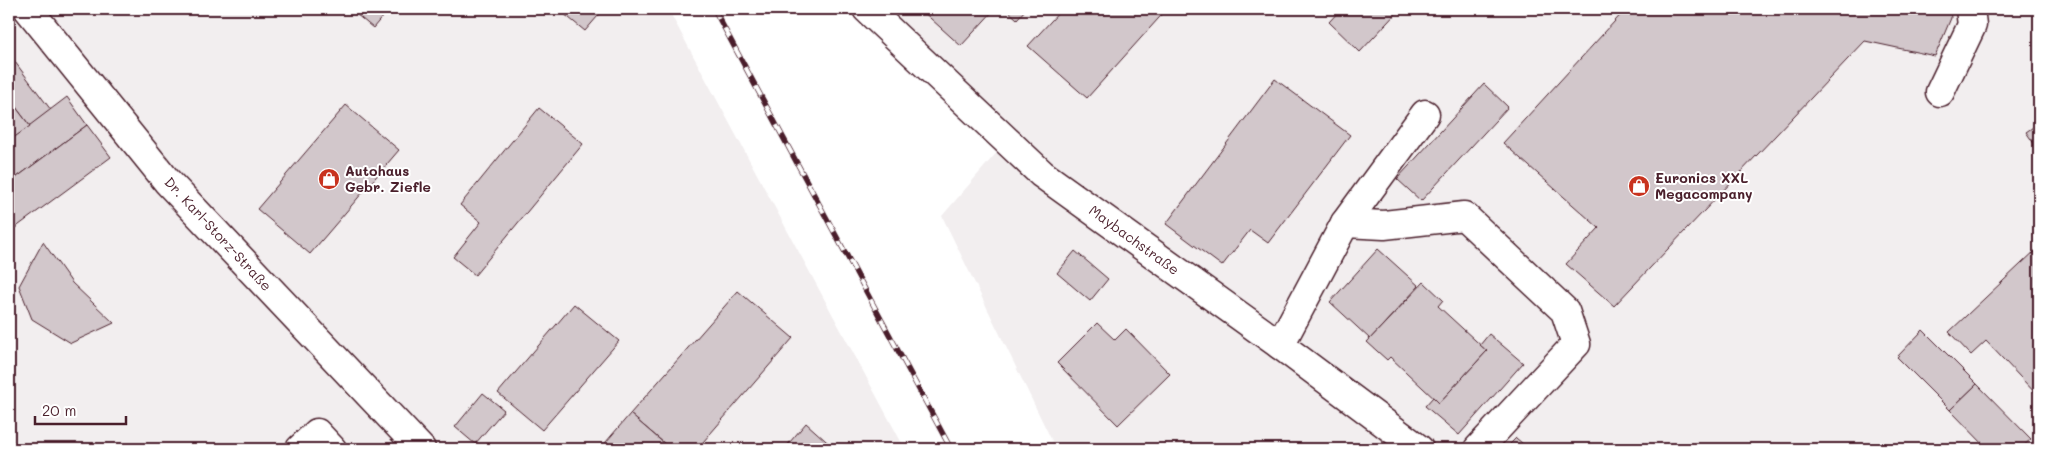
<svg xmlns="http://www.w3.org/2000/svg" width="2048" height="458" font-family="Mali,sans-serif">
	<style>
		.built { fill: #f2eeef }
		.building { fill: #d2c7cb; stroke: #4a1f2b }
		.lines { fill: none; stroke-linecap: round; stroke-linejoin: round }
		.minor-casing { stroke: #4a1f2b; stroke-width: 31 }
		.minor { stroke: #fff; stroke-width: 28 }
		.rail-casing { stroke: #4a1f2b; stroke-width: 5.5 }
		.rail { stroke: #fff; stroke-width: 4; stroke-dasharray: 11; stroke-linecap: butt }
		.labels { text-anchor: middle; stroke-width: 4; stroke-linejoin: round; paint-order: stroke }
		.poi-label { font-size: 14px; font-weight: bold; fill: #4a1f2b; stroke: #fff; text-anchor: start }
		.street-label { font-size: 14px; fill: #4a1f2b; stroke: #fff }
	</style>
	<rect width="100%" height="100%" fill="#fff"/>
	<filter id="ink" filterUnits="userSpaceOnUse"><feTurbulence type="fractalNoise" baseFrequency=".02" numOctaves="2"/><feDisplacementMap in="SourceGraphic" scale="10" xChannelSelector="R" yChannelSelector="G"/><feConvolveMatrix kernelMatrix="1 2 1 2 8 2 1 2 1" color-interpolation-filters="sRGB"/></filter>
	<g filter="url(#ink)">
		<g class="built">
			<path d="M 9,9 L 668,9 L 905,449 L 9,449 Z"/>
			<path d="M 888,9 L 2039,9 L 2039,449 L 1056,449 L 942,216 L 1017,129 L 965,84 Z"/>
		</g>
		<g class="building">
			<path d="M 350,9 L 389,9 L 373,28 Z"/>
			<path d="M 558,9 L 604,9 L 585,31 Z"/>
			<path d="M 920,9 L 995,9 L 961,46 Z"/>
			<path d="M 1006,9 L 1026,9 L 1017,19 Z"/>
			<path d="M 1062,9 L 1167,9 L 1087,98 L 1028,46 Z"/>
			<path d="M 1341,9 L 1400,9 L 1360,52 L 1329,22 Z"/>
			<path d="M 1626,9 L 1950,9 L 1951,18 L 1935,56 L 1865,41 L 1614,306 L 1566,264 L 1599,228 L 1503,143 Z"/>
			<path d="M 9,54 L 51,110 L 30,126 L 9,98 Z"/>
			<path d="M 1275,79 L 1350,135 L 1268,243 L 1250,230 L 1222,266 L 1166,224 Z"/>
			<path d="M 1484,84 L 1508,107 L 1421,201 L 1397,179 Z"/>
			<path d="M 67,97 L 87,125 L 9,183 L 9,141 Z"/>
			<path d="M 9,98 L 30,126 L 9,141 Z"/>
			<path d="M 346,105 L 399,150 L 310,254 L 257,209 Z"/>
			<path d="M 539,108 L 583,144 L 475,275 L 453,257 L 481,222 L 460,205 Z"/>
			<path d="M 2039,123 L 2039,151 L 2026,132 Z"/>
			<path d="M 87,125 L 111,157 L 15,228 L 9,221 L 9,183 Z"/>
			<path d="M 43,242 L 72,283 L 114,323 L 71,343 L 32,319 L 19,286 Z"/>
			<path d="M 2039,247 L 2039,397 L 1986,341 L 1971,355 L 1949,332 Z"/>
			<path d="M 1378,249 L 1419,286 L 1370,339 L 1330,302 Z"/>
			<path d="M 1075,251 L 1108,279 L 1090,301 L 1057,273 Z"/>
			<path d="M 1424,282 L 1443,300 L 1438,306 L 1487,351 L 1439,403 L 1390,357 L 1387,360 L 1367,342 Z"/>
			<path d="M 738,291 L 793,338 L 697,449 L 671,449 L 630,414 Z"/>
			<path d="M 574,304 L 619,341 L 542,430 L 498,393 Z"/>
			<path d="M 1097,323 L 1115,340 L 1126,329 L 1170,374 L 1118,425 L 1057,363 Z"/>
			<path d="M 1923,330 L 1977,384 L 1950,410 L 1897,357 Z"/>
			<path d="M 1489,334 L 1523,363 L 1459,435 L 1425,406 L 1433,397 L 1439,403 L 1487,351 L 1480,345 Z"/>
			<path d="M 1977,384 L 2031,439 L 2020,449 L 1988,449 L 1950,410 Z"/>
			<path d="M 483,393 L 504,410 L 475,444 L 455,427 Z"/>
			<path d="M 630,414 L 666,445 L 662,449 L 600,449 Z"/>
			<path d="M 806,423 L 835,449 L 784,449 Z"/>
			<path d="M 1516,438 L 1529,449 L 1505,449 Z"/>
			<path d="M 1309,444 L 1318,449 L 1306,449 Z"/>
		</g>
		<g class="lines">
			<g class="minor-casing">
				<g id="minor">
					<path d="M 28,9 L 167,181 L 421,449"/>
					<path d="M 867,9 L 1042,174 L 1280,345 L 1419,449"/>
					<path d="M 1940,92 L 1972,25 L 1970,9"/>
					<path d="M 1345,223 L 1384,225 L 1464,216 L 1565,311 L 1576,344 L 1478,449"/>
					<path d="M 1280,345 L 1345,223 L 1425,114"/>
					<path d="M 300,449 L 317,433 L 332,449"/>
				</g>
			</g>
			<use href="#minor" class="minor"/>
			<g class="rail-casing">
				<path id="rail" d="M 714,9 L 951,449"/>
			</g>
			<use href="#rail" class="rail"/>
		</g>
	</g>
	<defs>
		<g id="shop-disc" transform="scale(1.125)"><circle r="9.5" fill="#c8321e" stroke="#fff"/><path d="M-5-2.5h2.3a2.7 3.5 0 0 1 5.4 0H5L5.5 6h-11ZM-1.5-2.5h3a1.5 2.3 0 0 0-3 0Z" fill="#fff"/></g>
	</defs>
	<g fill-rule="evenodd">
		<use href="#shop-disc" x="329" y="179"/>
		<use href="#shop-disc" x="1639" y="186"/>
	</g>
	<g class="labels">
		<g class="poi-label">
			<text x="345" y="176">Autohaus<tspan x="345" dy="16">Gebr. Ziefle</tspan></text>
			<text x="1655" y="183">Euronics XXL<tspan x="1655" dy="16">Megacompany</tspan></text>
		</g>
		<g class="street-label">
			<text transform="translate(218 234) rotate(47)" y="5">Dr. Karl-Storz-Straße</text>
			<text transform="translate(1134 240) rotate(36)" y="5">Maybachstraße</text>
		</g>
	</g>
	<rect width="2048" height="458" fill="none" stroke="#fff" stroke-width="30"/>
	<rect x="15" y="15" width="2018" height="428" fill="none" stroke="#4a1f2b" stroke-width="2" filter="url(#ink)"/>
	<path d="M35 416v8h91v-8" fill="none" stroke="#4a1f2b" stroke-width="2.5"/>
	<text x="42" y="416" font-size="15" fill="#4a1f2b" stroke="#ffffff" stroke-width="4" paint-order="stroke">20 m</text>
</svg>
